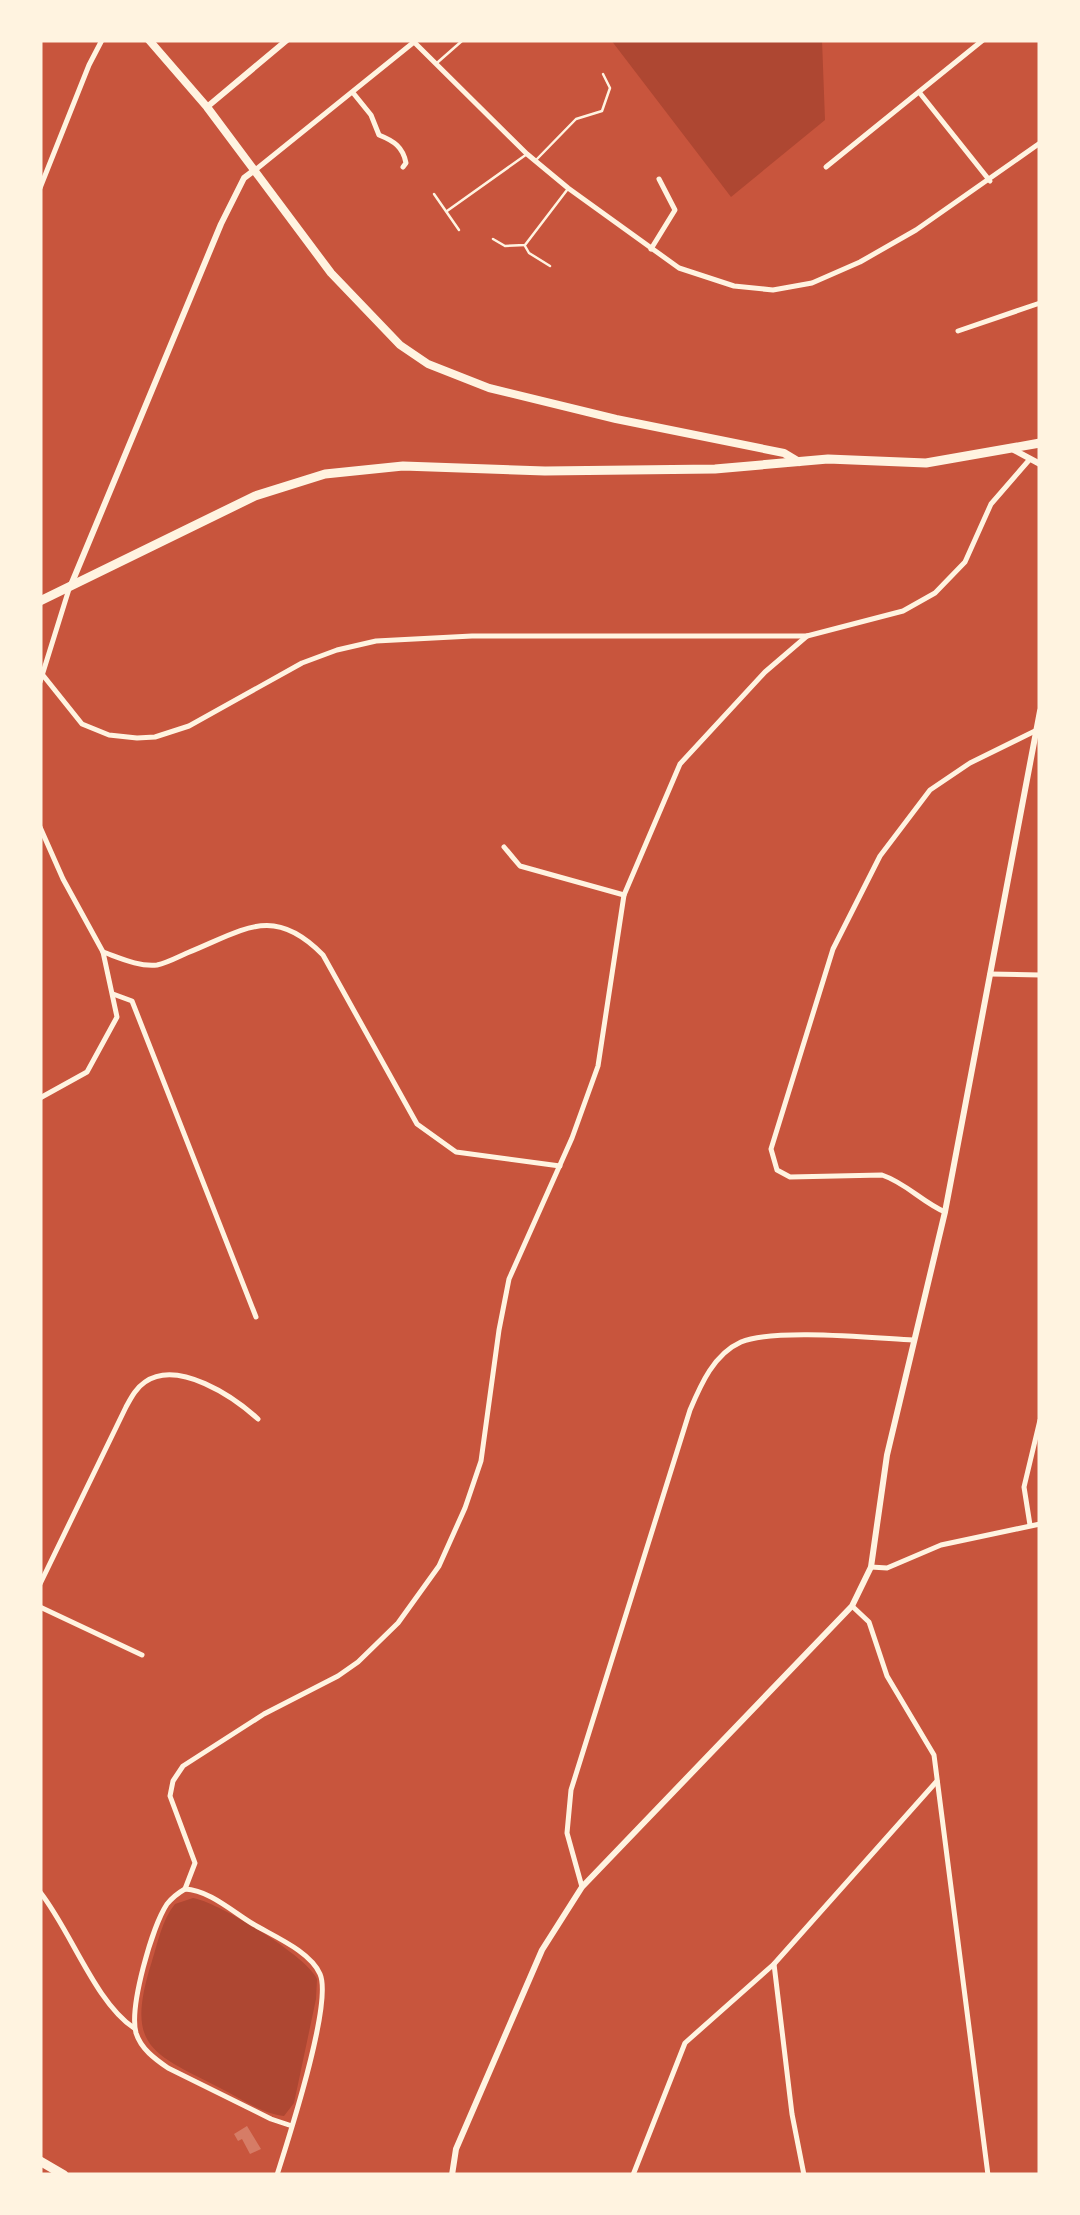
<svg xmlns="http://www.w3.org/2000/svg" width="1080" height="2215" font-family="Ubuntu,sans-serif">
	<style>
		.green { fill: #ae4732 }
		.building { fill: #d67c66 }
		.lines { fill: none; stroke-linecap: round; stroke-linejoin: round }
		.service { stroke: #fff3e0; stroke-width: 2.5 }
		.minor { stroke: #fff3e0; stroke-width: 5 }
		.tertiary { stroke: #fff3e0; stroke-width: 6 }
		.secondary { stroke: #fff3e0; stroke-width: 8 }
		.primary { stroke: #fff3e0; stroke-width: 9 }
	</style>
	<rect width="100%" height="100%" fill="#c8553d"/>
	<g class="green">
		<path d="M 611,40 L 822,40 L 825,120 L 731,197 Z"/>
		<path d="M 193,1898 C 218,1902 307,1956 317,1979 L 316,1999 L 294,2103 L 284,2116 C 263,2114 240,2098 220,2088 C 150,2052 125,2047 152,1961 C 158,1942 162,1920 175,1904 Z"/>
	</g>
	<path class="building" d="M 247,2126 L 261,2149 L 250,2154 L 242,2139 L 238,2141 L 234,2134 Z"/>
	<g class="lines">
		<g class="service">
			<path d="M 438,62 L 463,40"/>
			<path d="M 537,159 L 576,119 L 602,111 L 610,88 L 603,74"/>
			<path d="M 434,194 L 459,230"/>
			<path d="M 447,211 L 527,154"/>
			<path d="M 493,239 L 505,246 L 525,245 L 567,190"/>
			<path d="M 525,246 L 529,253 L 550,266"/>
		</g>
		<g class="minor">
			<path d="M 919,92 L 990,181"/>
			<path d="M 354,94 L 371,115 L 379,135 C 394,141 403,147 406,163 L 403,167"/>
			<path d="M 826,167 L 983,40"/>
			<path d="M 254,171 L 414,42 L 527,154 L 568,188 L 679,268 L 734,286 L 773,290 L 812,283 L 860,262 L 916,230 L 1040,143"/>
			<path d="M 40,188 L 89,65 L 102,40"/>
			<path d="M 651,249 L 675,210 L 659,179"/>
			<path d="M 958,331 L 1040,303"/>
			<path d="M 42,674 L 82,724 L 109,735 L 137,738 L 155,737 L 189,726 L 302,663 L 337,650 L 376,641 L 472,636 L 807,636 L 903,611 L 935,593 L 965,562 L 991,504 L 1030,459"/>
			<path d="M 40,682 L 69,589"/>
			<path d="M 40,827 L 63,879 L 103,952 L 117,1017 L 87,1072 L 40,1098"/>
			<path d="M 504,847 L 520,866 L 624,895"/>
			<path d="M 103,952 C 120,958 139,967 157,965 C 167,963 178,957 187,953 C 244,930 273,904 323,955 L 417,1124 L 456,1152 L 560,1166"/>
			<path d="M 990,974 L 1040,975"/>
			<path d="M 113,994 L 132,1001 L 256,1317"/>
			<path d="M 945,1212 C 922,1202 906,1183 882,1175 L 790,1177 L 777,1170 L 771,1149 L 833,949 L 880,856 L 930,790 L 970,763 L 1037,730"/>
			<path d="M 1030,1525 L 1024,1487 L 1040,1420"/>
			<path d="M 871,1567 L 887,1568 L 941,1545 L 1040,1524"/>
			<path d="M 40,1584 L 126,1407 C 131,1398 136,1388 145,1382 C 178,1359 234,1397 258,1419"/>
			<path d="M 852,1606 L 869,1622 L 887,1676 L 934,1755 L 988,2175"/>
			<path d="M 40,1607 L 142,1655"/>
			<path d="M 582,1887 L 567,1833 L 571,1790 L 690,1410 C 701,1384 714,1354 741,1342 C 774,1328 874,1338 913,1340"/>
			<path d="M 185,1889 L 195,1863 L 170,1796 L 173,1781 L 183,1766 L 264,1714 L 338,1676 L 358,1662 L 398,1623 L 439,1566 L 465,1508 L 481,1461 L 499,1330 L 509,1279 L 572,1138 L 598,1066 L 624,895 L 680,764 L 765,672 L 807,636"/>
			<path d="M 40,1892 C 71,1931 95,2002 134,2028"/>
			<path d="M 774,1964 L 792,2114 L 804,2175"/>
			<path d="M 277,2175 C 288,2140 333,2003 320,1974 C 310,1951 273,1936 253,1924 C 233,1912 209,1890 185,1889 C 178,1893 172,1898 167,1904 C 152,1927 129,2007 136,2033 C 141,2049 155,2059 168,2068 L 271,2119 L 292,2126"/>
			<path d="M 633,2175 L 685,2043 L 774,1964 L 937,1781"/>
		</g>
		<g class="tertiary">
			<path d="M 207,107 L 287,40"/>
			<path d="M 1014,450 L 1040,464"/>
			<path d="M 71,585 L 221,224 L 244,178 L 252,172"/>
			<path d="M 452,2175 L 456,2149 L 542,1950 L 582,1887 L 852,1606 L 871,1567 L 887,1455 L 945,1212 L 1040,711"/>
		</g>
		<path class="secondary" d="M 149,40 L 207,107 L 331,273 L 400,345 L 428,364 L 489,388 L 616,419 L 784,453 L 799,462"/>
		<g class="primary">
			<path d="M 40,601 L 255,496 L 325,474 L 403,466 L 545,471 L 715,469 L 828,459 L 926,463 L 1040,443"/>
			<path d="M 40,2161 L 64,2175"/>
		</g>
	</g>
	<rect width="1080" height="2215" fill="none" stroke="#fff3e0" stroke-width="85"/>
</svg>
